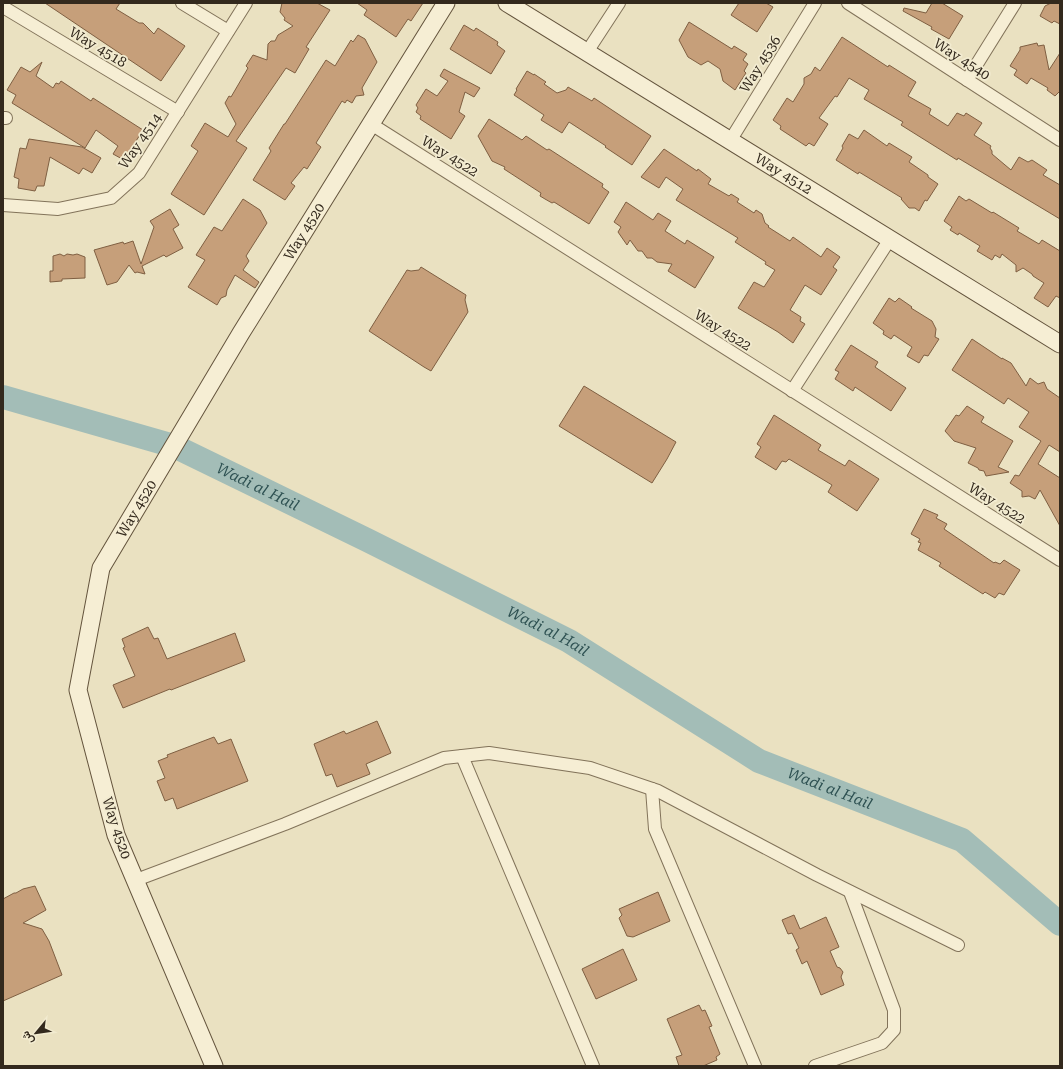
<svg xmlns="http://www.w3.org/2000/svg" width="1063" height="1069" font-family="'Roboto Serif',Vazirmatn,serif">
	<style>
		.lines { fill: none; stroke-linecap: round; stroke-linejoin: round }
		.river { stroke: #a3bdb7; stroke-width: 24 }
		.building { fill: #c69f7a; stroke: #7f5f42 }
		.street-casing { stroke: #82735a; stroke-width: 14 }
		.secondary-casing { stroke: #64543d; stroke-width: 19 }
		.street { stroke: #f6eed4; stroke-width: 12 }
		.secondary { stroke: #f6eed4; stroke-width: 17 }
		.labels { text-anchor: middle; stroke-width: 3.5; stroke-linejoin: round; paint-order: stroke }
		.street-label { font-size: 14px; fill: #33291d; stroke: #f2ebd0 }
		.water-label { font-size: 15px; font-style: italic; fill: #2e5152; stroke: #f2ebd0 }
	</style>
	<rect width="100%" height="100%" fill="#eae1c1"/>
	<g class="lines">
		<path class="river" id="s1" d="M 3,397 L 174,446 L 367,540 L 569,641 L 759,761 L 962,840 L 1060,924"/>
	</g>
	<g class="building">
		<path d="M 45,3 L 120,3 L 116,9 L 139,23 L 143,23 L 154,34 L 158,28 L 185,46 L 161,81 Z"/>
		<path d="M 282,3 L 317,3 L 330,10 L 306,47 L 309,49 L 295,73 L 286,68 L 236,141 L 247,148 L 204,215 L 171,194 L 198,151 L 191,146 L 205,123 L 228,137 L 236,124 L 225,103 L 229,96 L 231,97 L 248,68 L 246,66 L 253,55 L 267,60 L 268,44 L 271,41 L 275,41 L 278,35 L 293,26 L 284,20 L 285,18 L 280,12 Z"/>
		<path d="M 357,3 L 423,3 L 411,21 L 408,19 L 396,37 L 364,15 L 367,10 Z"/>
		<path d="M 739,3 L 766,3 L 773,7 L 757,32 L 731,15 Z"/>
		<path d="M 932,3 L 942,3 L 963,16 L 949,39 L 931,29 L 932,27 L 903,11 L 904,8 L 926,13 Z"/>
		<path d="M 1051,3 L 1060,3 L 1060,24 L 1054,21 L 1052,23 L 1040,16 L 1045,6 Z"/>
		<path d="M 689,22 L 732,49 L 734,46 L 747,54 L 743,60 L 748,64 L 744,71 L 746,73 L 735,90 L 723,81 L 720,69 L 708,61 L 701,65 L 688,57 L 679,40 Z"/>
		<path d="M 464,25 L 474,31 L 476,28 L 498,42 L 497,45 L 505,51 L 491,74 L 450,49 Z"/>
		<path d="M 358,35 L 365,39 L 377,62 L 362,88 L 364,95 L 356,96 L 352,103 L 347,100 L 345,103 L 342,101 L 316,143 L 321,147 L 307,169 L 304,167 L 291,183 L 295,186 L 285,200 L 253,180 L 271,151 L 269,148 L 284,124 L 285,124 L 326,60 L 335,66 L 351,40 L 353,42 Z"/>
		<path d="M 842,37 L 888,67 L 889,65 L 916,82 L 908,96 L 931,109 L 929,114 L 948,126 L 957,113 L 964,116 L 966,113 L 982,123 L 974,135 L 991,146 L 990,148 L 992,151 L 992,154 L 1011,170 L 1019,157 L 1028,162 L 1032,160 L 1047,170 L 1043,175 L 1060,185 L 1060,219 L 958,158 L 957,160 L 901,125 L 903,122 L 864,99 L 869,90 L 849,78 L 837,97 L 835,96 L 819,118 L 828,124 L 814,146 L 809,143 L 806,146 L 780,129 L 781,126 L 773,120 L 787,98 L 793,102 L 804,84 L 804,78 L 811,74 L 815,67 L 820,71 Z"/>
		<path d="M 1037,43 L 1038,46 L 1044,45 L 1049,70 L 1060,53 L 1060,91 L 1055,96 L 1047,90 L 1048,88 L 1031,78 L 1027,84 L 1014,75 L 1017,70 L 1010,66 L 1020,50 L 1020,47 Z"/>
		<path d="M 42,62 L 36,76 L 53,88 L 56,83 L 59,84 L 61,81 L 91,101 L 93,98 L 143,130 L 124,160 L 113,154 L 118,146 L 96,130 L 85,148 L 12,103 L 16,95 L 7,90 L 21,67 L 30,72 Z"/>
		<path d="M 444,69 L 480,88 L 474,97 L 465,92 L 459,112 L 465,116 L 451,139 L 420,119 L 421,116 L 416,112 L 418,108 L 416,105 L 426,89 L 437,96 L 448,81 L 440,76 Z"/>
		<path d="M 527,71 L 534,75 L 534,74 L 546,82 L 544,84 L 557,93 L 566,90 L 568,87 L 592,101 L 594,98 L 651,136 L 632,165 L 605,147 L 606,146 L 569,122 L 562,133 L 541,120 L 544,115 L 514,95 L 517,90 L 516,89 Z"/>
		<path d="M 489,119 L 522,140 L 526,136 L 547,150 L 549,149 L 603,184 L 602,187 L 609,192 L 589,224 L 554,202 L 552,203 L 545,199 L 540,196 L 541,193 L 504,169 L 505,167 L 492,161 L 478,136 Z"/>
		<path d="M 864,130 L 887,146 L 889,143 L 912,157 L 909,162 L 928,175 L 928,177 L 938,184 L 927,201 L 925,200 L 919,211 L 915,208 L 909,208 L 901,199 L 902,198 L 859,172 L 858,174 L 836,160 L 843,148 L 842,146 L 849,134 L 858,139 Z"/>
		<path d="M 29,139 L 82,147 L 101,158 L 92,173 L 83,168 L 79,174 L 50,157 L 44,186 L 37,186 L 35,191 L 18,188 L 19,179 L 14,177 L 20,148 L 26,149 Z"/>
		<path d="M 664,149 L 697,171 L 698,169 L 711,179 L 708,184 L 729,196 L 731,194 L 739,199 L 737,202 L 754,213 L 756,210 L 762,214 L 765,223 L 769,226 L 768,227 L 790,241 L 793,237 L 821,257 L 827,248 L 840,257 L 833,267 L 837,270 L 821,295 L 805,285 L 790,310 L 801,317 L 800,321 L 805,324 L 793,343 L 778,332 L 738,308 L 754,282 L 764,287 L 775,270 L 765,264 L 766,262 L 735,242 L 738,238 L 676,200 L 683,189 L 666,177 L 659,188 L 641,177 Z"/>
		<path d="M 959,196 L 966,201 L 969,199 L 992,213 L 993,212 L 1019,228 L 1017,231 L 1039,244 L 1042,240 L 1060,251 L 1060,298 L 1056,296 L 1048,307 L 1034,298 L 1044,283 L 1033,276 L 1032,274 L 1023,268 L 1016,272 L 1016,265 L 1002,254 L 1000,258 L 995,255 L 992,260 L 977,251 L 980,246 L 959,233 L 958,235 L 950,230 L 952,227 L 944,221 Z"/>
		<path d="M 243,199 L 260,210 L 267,223 L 246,256 L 249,261 L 243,270 L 259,282 L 255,288 L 235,275 L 227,290 L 226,296 L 221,298 L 217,305 L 188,287 L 205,260 L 196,255 L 214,227 L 222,231 Z"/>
		<path d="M 626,202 L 653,220 L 658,213 L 671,221 L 665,231 L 685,244 L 687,240 L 714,257 L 695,288 L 668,271 L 672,264 L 657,262 L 652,258 L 647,258 L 642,251 L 638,251 L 630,240 L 627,245 L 618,232 L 621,227 L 614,222 Z"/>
		<path d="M 170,209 L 179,225 L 173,229 L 183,248 L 166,257 L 164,255 L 142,266 L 145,274 L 137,272 L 135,273 L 129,265 L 117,282 L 107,285 L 94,250 L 123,242 L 124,244 L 133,241 L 141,264 L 154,227 L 150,221 Z"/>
		<path d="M 60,254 L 64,256 L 67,254 L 73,255 L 77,254 L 85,257 L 85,278 L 62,279 L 62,281 L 50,282 L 50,271 L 53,271 L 53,256 Z"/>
		<path d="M 421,267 L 466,295 L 465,300 L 468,312 L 431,371 L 424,367 L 369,331 L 407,270 L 411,271 L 419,270 Z"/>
		<path d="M 889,298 L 895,302 L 899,298 L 912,307 L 911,308 L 932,321 L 936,329 L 935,337 L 939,339 L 928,356 L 924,355 L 919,363 L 907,356 L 912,347 L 894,335 L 891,339 L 883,334 L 884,331 L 873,323 Z"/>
		<path d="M 972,339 L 1002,359 L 1002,358 L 1011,363 L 1026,386 L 1030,378 L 1038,384 L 1044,382 L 1047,389 L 1060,398 L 1060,452 L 1049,445 L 1038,464 L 1060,478 L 1060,526 L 1040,490 L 1035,499 L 1029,496 L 1022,497 L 1022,491 L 1010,483 L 1015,475 L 1019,476 L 1041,441 L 1019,427 L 1029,412 L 1008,398 L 1004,404 L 952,370 Z"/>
		<path d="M 851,345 L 878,362 L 875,367 L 906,388 L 891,411 L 855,387 L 853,391 L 835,379 L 839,372 L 835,370 Z"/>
		<path d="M 584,386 L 676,442 L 667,459 L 652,483 L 559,426 Z"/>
		<path d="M 967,406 L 984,417 L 981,422 L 1013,441 L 998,467 L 1009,472 L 986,476 L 984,471 L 979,470 L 978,468 L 968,463 L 976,448 L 954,441 L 945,431 L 956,415 L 959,416 Z"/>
		<path d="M 774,415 L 821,445 L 818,450 L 845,466 L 849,460 L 879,479 L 857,511 L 828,492 L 832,485 L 789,459 L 786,462 L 782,461 L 776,470 L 755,457 L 761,447 L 757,444 Z"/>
		<path d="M 924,509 L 938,515 L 936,518 L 947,524 L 944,529 L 994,563 L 995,562 L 1000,564 L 1004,560 L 1020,570 L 1004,595 L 999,593 L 995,598 L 985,592 L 983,594 L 939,566 L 941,563 L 918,550 L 921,543 L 918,542 L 920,539 L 911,534 Z"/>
		<path d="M 148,627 L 154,639 L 158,638 L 167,659 L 235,633 L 245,661 L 171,690 L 170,689 L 123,708 L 113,685 L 135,676 L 123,648 L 125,647 L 122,639 Z"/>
		<path d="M 377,721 L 391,753 L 366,764 L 370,774 L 337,787 L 332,774 L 326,776 L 314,744 L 344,731 L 346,734 Z"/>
		<path d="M 214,737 L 218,744 L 231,739 L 248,781 L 177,809 L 173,798 L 165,801 L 157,781 L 165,778 L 158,761 L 168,757 L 167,755 Z"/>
		<path d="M 35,886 L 46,910 L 23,923 L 42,929 L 49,941 L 62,975 L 3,1001 L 3,899 L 14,893 L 16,893 L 23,889 Z"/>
		<path d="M 658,892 L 670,921 L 633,937 L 627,936 L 619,918 L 622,915 L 619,909 Z"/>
		<path d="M 794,915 L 800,929 L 826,917 L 839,947 L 830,951 L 837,967 L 840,968 L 843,972 L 841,977 L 844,985 L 821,995 L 807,961 L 802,964 L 796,950 L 799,948 L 792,933 L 788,934 L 782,920 Z"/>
		<path d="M 623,949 L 637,980 L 596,999 L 582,969 Z"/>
		<path d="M 699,1005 L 702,1011 L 705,1010 L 712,1026 L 709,1027 L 720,1054 L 716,1057 L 717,1060 L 703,1066 L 679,1066 L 676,1057 L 682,1055 L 667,1019 Z"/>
	</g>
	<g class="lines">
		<g class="street-casing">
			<g id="street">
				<path d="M 182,3 L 228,31"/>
				<path d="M 848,3 L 1060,140"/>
				<path d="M 3,7 L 178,112"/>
				<path d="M 587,52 L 619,3"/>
				<path d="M 967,80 L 1015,3"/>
				<path d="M 3,118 L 6,118"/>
				<path d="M 371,124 L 1060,560"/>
				<path d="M 730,141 L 815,3"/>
				<path d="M 3,205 L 58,209 L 111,198 L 139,173 L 246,3"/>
				<path d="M 792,391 L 890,239"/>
				<path d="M 462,756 L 593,1066"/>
				<path d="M 652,789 L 655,829 L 755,1066"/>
				<path d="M 136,880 L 285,824 L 444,758 L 489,753 L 590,768 L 658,791 L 817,875 L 958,945"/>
				<path d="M 815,1066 L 882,1043 L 894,1030 L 894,1010 L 850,892"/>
			</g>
		</g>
		<g class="secondary-casing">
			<g id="secondary">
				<path id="s2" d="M 507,3 L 1060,344"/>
				<path id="s3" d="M 214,1066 L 116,835 L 78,690 L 101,568 L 241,333 L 446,3"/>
			</g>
		</g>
		<use href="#street" class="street"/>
		<use href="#secondary" class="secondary"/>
	</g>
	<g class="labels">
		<g class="street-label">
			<text transform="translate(98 47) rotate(31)" y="5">Way 4518</text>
			<text transform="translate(962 59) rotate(33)" y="5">Way 4540</text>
			<text transform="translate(760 64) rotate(-58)" y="5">Way 4536</text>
			<text transform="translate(140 141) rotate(-55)" y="5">Way 4514</text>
			<text transform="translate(450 156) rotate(32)" y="5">Way 4522</text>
			<text dy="5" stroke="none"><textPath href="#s2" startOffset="325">Way 4512</textPath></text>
			<text dy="5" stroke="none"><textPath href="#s3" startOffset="918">Way 4520</textPath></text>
			<text transform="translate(723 330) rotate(32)" y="5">Way 4522</text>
			<text transform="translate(997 503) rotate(32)" y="5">Way 4522</text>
			<text dy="5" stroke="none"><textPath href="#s3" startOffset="594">Way 4520</textPath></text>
			<text transform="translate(117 828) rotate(72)" y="5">Way 4520</text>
		</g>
		<g class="water-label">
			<text dy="5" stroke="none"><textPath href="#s1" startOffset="271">Wadi al Hail</textPath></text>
			<text dy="5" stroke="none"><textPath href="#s1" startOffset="595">Wadi al Hail</textPath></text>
			<text dy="5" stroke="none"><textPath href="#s1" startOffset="919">Wadi al Hail</textPath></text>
		</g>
	</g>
	<rect width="1063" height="1069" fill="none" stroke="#33291d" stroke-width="8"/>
	<g transform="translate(36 1033) rotate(241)" stroke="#f2ebd0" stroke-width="3" paint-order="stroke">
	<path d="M0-3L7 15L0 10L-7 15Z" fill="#33291d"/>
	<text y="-6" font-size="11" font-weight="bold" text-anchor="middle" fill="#33291d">ش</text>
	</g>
</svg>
